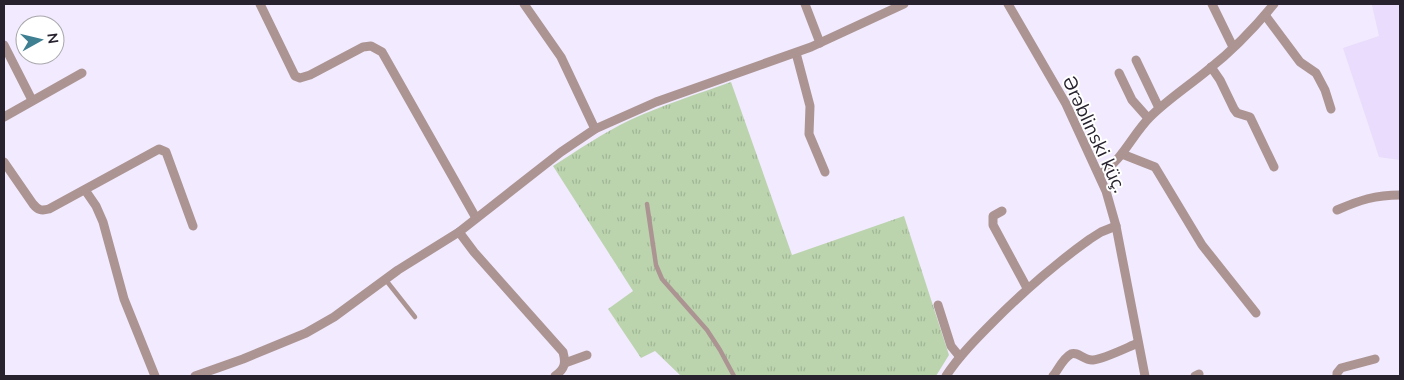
<svg xmlns="http://www.w3.org/2000/svg" width="1404" height="380" font-family="Mulish,sans-serif">
	<style>
		.built { fill: #e9dcfc }
		.park { fill: url(#park-tufts) }
		.lines { fill: none; stroke-linecap: round; stroke-linejoin: round }
		.service { stroke: #ac9493; stroke-width: 4.5 }
		.minor { stroke: #ac9493; stroke-width: 9 }
		.labels { text-anchor: middle; stroke-width: 4; stroke-linejoin: round; paint-order: stroke }
		.street-label { font-size: 19px; fill: #27222e; stroke: #fff }
	</style>
	<defs>
		<pattern id="park-tufts" width="24" height="20" patternUnits="userSpaceOnUse" patternTransform="scale(1.25)"><rect width="24" height="20" fill="#bbd4ae"/><path d="M3 7l-1-3M5 7V3M7 7l1-3M15 17l-1-3M17 17v-4M19 17l1-3" fill="none" stroke="#a1b696"/></pattern>
	</defs>
	<rect width="100%" height="100%" fill="#f2eafe"/>
	<path class="built" d="M 1378,4 L 1400,4 L 1400,160 L 1379,157 L 1343,48 L 1379,36 L 1372,5 Z"/>
	<path class="park" d="M 731,82 L 792,255 L 904,216 L 949,355 L 936,376 L 681,376 L 655,351 L 641,358 L 608,309 L 633,291 L 553,166 C 578,150 603,133 630,120 C 663,105 697,94 731,82 Z"/>
	<g class="lines">
		<g class="service">
			<path d="M 647,204 L 656,265 L 662,279 L 707,330 L 720,350 L 734,376"/>
			<path d="M 385,279 L 415,317"/>
		</g>
		<g class="minor">
			<path d="M 260,4 L 295,76 L 300,78 L 310,75 L 363,47 L 371,46 L 382,52 L 476,218"/>
			<path d="M 524,4 L 561,57 L 595,129"/>
			<path d="M 805,4 L 820,43"/>
			<path d="M 1008,4 L 1066,104 L 1106,191 L 1116,226 L 1145,376"/>
			<path d="M 1212,4 L 1233,47"/>
			<path d="M 1265,15 L 1300,62 L 1316,73 L 1325,90 L 1331,109"/>
			<path d="M 4,45 L 32,100"/>
			<path d="M 796,53 L 810,106 L 809,134 L 825,172"/>
			<path d="M 1136,60 L 1159,108"/>
			<path d="M 1211,67 L 1220,80 L 1234,109 L 1237,113 L 1250,117 L 1274,167"/>
			<path d="M 1119,73 L 1132,100 L 1148,118"/>
			<path d="M 4,117 L 82,73"/>
			<path d="M 1122,154 L 1155,167 L 1202,245 L 1256,313"/>
			<path d="M 4,162 L 33,204 C 38,210 41,211 49,209 L 159,149 L 166,152 L 193,226"/>
			<path d="M 1100,174 C 1122,161 1132,135 1150,117 C 1168,99 1190,85 1209,69 C 1233,50 1255,27 1274,4"/>
			<path d="M 85,190 L 96,206 L 103,222 L 124,299 L 155,376"/>
			<path d="M 1337,210 C 1360,200 1375,195 1400,195"/>
			<path d="M 1002,211 L 993,216 L 993,225 L 1027,288"/>
			<path d="M 459,232 L 474,252 L 563,352 C 566,363 565,369 555,376"/>
			<path d="M 938,305 L 951,346 L 960,357"/>
			<path d="M 565,363 L 587,355"/>
			<path d="M 195,376 L 243,359 L 306,333 L 334,317 L 398,270 L 459,232 L 561,152 L 595,129 L 656,102 L 811,47 L 904,4"/>
			<path d="M 946,376 C 959,356 977,338 994,321 C 1024,291 1055,264 1090,239 L 1101,232 L 1116,226"/>
			<path d="M 1053,376 C 1058,370 1063,358 1071,354 C 1078,351 1084,361 1093,360 C 1104,359 1126,348 1138,343"/>
			<path d="M 1195,376 L 1199,374"/>
			<path d="M 1337,376 L 1337,373 L 1341,368 L 1375,359"/>
		</g>
	</g>
	<g class="labels">
		<g class="street-label">
			<text transform="translate(1095 134) rotate(65)" y="7">Ərəblinski küç.</text>
		</g>
	</g>
	<rect width="1404" height="380" fill="none" stroke="#27222e" stroke-width="10"/>
	<g transform="translate(40 40) rotate(82)"><circle r="24" fill="#ffffff" stroke="#a9a7ab"/>
	<path d="M0-4L9 19L0 12L-9 19Z" fill="#3e7f92"/>
	<text y="-8" font-size="14" font-weight="bold" text-anchor="middle" fill="#27222e">N</text>
	</g>
</svg>
